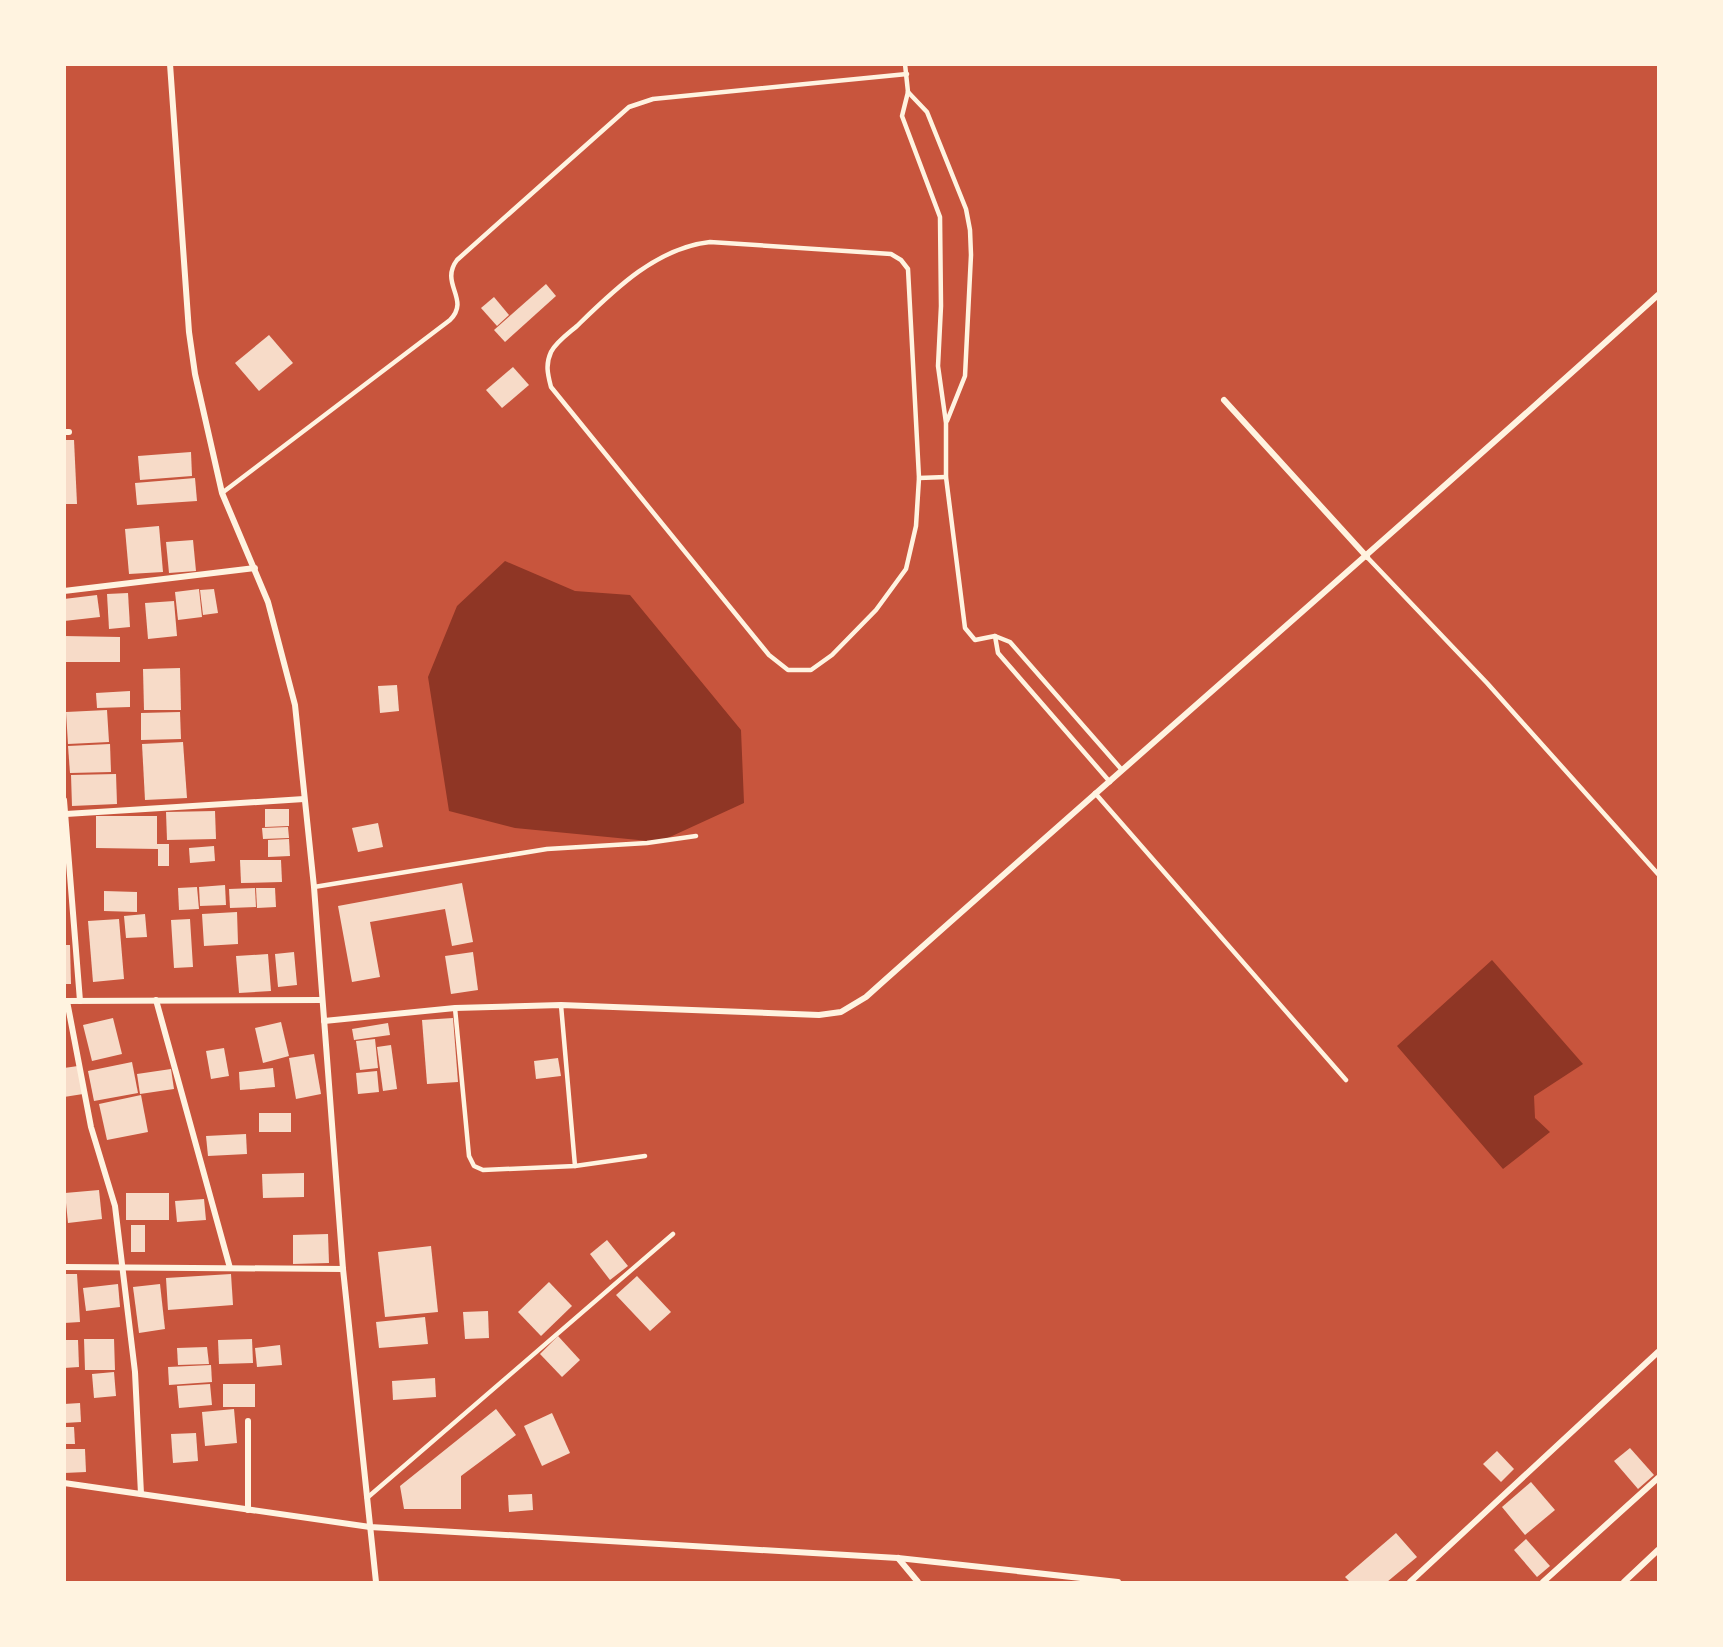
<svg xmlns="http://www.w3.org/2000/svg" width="1723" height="1647" font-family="'Libre Baskerville',serif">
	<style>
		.water { fill: #8f3625 }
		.building { fill: #f7dbc8 }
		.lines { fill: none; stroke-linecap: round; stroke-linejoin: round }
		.service { stroke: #fff3e0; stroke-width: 4.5 }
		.minor { stroke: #fff3e0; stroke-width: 6 }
	</style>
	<rect width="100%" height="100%" fill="#c8553d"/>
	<g class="water">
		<path d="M 505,561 L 575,591 L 630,595 L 741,730 L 744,803 L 659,842 L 515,828 L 449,811 L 428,677 L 457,606 Z"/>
		<path d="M 1492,960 L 1583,1064 L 1534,1096 L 1535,1118 L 1550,1132 L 1503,1169 L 1397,1046 Z"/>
	</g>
	<g class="building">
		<path d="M 546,284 L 556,296 L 505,342 L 494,330 Z"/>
		<path d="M 494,297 L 509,315 L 497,326 L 481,308 Z"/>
		<path d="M 269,335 L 293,363 L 259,391 L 235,363 Z"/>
		<path d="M 513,367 L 529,385 L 502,408 L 486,390 Z"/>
		<path d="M 64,440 L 74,440 L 77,504 L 64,504 Z"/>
		<path d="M 191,452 L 192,476 L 140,480 L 138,456 Z"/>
		<path d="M 195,478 L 197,501 L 137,505 L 135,483 Z"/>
		<path d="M 159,526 L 163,572 L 129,574 L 125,529 Z"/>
		<path d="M 193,540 L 196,571 L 169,573 L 166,542 Z"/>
		<path d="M 199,589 L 202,617 L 178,620 L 175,592 Z"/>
		<path d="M 214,589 L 218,613 L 203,615 L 200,590 Z"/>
		<path d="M 128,593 L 130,627 L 109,629 L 107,594 Z"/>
		<path d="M 97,595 L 100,617 L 64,621 L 64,599 Z"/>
		<path d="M 174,601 L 177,636 L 148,639 L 145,603 Z"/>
		<path d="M 64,636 L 120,637 L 120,662 L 64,662 Z"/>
		<path d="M 180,668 L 181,710 L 144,710 L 143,669 Z"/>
		<path d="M 397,685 L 399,711 L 380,713 L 378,686 Z"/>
		<path d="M 130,691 L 130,707 L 97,708 L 96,693 Z"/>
		<path d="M 107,710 L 109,742 L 68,744 L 66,712 Z"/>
		<path d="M 180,712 L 181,739 L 141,740 L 141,713 Z"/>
		<path d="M 183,742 L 187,798 L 145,800 L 142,744 Z"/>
		<path d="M 110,744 L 111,772 L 70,773 L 68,746 Z"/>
		<path d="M 116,774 L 117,804 L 72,806 L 71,775 Z"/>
		<path d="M 265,809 L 289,809 L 289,826 L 265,827 Z"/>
		<path d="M 215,811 L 216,839 L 167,840 L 166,812 Z"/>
		<path d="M 96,816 L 157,816 L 157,844 L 169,844 L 169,866 L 158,866 L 158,849 L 96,848 Z"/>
		<path d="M 378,823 L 383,847 L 358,852 L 352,828 Z"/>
		<path d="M 288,827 L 289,838 L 263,839 L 262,828 Z"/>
		<path d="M 289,839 L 290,856 L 268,857 L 268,840 Z"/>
		<path d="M 214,846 L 215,861 L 190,863 L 189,848 Z"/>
		<path d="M 240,860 L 281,860 L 282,882 L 241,883 Z"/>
		<path d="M 462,883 L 473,942 L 452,946 L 445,909 L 370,922 L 380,977 L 352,982 L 338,906 Z"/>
		<path d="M 225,885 L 226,905 L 200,906 L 199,887 Z"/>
		<path d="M 197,887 L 199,909 L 179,910 L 178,888 Z"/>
		<path d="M 255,888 L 256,907 L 230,908 L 229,889 Z"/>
		<path d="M 256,888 L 275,888 L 276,907 L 257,908 Z"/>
		<path d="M 104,891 L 137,892 L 137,912 L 104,911 Z"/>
		<path d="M 237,912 L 238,944 L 204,946 L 202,914 Z"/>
		<path d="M 145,914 L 147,937 L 126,938 L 124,916 Z"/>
		<path d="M 119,919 L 124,979 L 93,982 L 88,921 Z"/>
		<path d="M 190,919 L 193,967 L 174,968 L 171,920 Z"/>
		<path d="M 64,945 L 70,945 L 71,984 L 64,984 Z"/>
		<path d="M 294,952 L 297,985 L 278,987 L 275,954 Z"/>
		<path d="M 473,952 L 478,990 L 451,994 L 445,956 Z"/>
		<path d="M 268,954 L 271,991 L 239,993 L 236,956 Z"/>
		<path d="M 113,1018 L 122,1054 L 92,1061 L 83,1025 Z"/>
		<path d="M 453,1018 L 458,1082 L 427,1084 L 422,1020 Z"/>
		<path d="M 281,1022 L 289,1056 L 263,1063 L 255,1028 Z"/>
		<path d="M 388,1023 L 390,1035 L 354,1040 L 352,1029 Z"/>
		<path d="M 375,1039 L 378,1068 L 360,1070 L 356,1041 Z"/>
		<path d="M 391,1045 L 397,1089 L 383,1091 L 377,1047 Z"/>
		<path d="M 224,1048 L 229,1076 L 211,1079 L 206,1051 Z"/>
		<path d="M 314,1054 L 321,1094 L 296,1099 L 289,1058 Z"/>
		<path d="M 558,1058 L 561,1076 L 536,1079 L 534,1061 Z"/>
		<path d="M 132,1062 L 138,1093 L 94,1101 L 88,1071 Z"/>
		<path d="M 78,1066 L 83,1094 L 64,1097 L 64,1068 Z"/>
		<path d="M 273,1068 L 275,1087 L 240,1090 L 239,1072 Z"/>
		<path d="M 171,1069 L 174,1089 L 140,1094 L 137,1074 Z"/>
		<path d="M 377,1071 L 379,1092 L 358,1094 L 356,1073 Z"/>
		<path d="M 141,1095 L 148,1132 L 107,1140 L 99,1104 Z"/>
		<rect x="259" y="1113" width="32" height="19"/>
		<path d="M 246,1134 L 247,1154 L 208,1156 L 206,1136 Z"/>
		<path d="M 304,1173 L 304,1197 L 263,1198 L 262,1174 Z"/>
		<path d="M 99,1190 L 102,1219 L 68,1223 L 65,1193 Z"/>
		<rect x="126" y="1193" width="43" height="27"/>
		<path d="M 204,1199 L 206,1220 L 177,1222 L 175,1201 Z"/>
		<rect x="131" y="1225" width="14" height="27"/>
		<path d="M 328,1234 L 329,1263 L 293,1264 L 293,1235 Z"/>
		<path d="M 607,1240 L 628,1266 L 610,1280 L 590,1254 Z"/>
		<path d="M 431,1246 L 438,1312 L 385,1317 L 378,1252 Z"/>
		<path d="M 64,1274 L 77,1274 L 80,1322 L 64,1323 Z"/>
		<path d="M 231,1274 L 233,1305 L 168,1310 L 166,1278 Z"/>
		<path d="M 637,1276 L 671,1312 L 650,1331 L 616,1295 Z"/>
		<path d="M 549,1282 L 572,1306 L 541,1336 L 518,1312 Z"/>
		<path d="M 118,1284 L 120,1307 L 86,1311 L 83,1288 Z"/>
		<path d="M 160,1284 L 165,1329 L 139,1333 L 133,1287 Z"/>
		<path d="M 488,1311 L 489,1338 L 465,1339 L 463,1312 Z"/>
		<path d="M 425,1317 L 428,1344 L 379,1348 L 376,1322 Z"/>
		<path d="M 558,1336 L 580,1360 L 562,1377 L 540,1354 Z"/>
		<path d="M 84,1339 L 114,1339 L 115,1370 L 85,1370 Z"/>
		<path d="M 252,1339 L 253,1363 L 219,1364 L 218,1340 Z"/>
		<path d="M 64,1340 L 78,1340 L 79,1367 L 64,1368 Z"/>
		<path d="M 280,1345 L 282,1365 L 257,1367 L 255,1348 Z"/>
		<path d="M 207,1347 L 209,1364 L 178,1365 L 177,1348 Z"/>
		<path d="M 211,1365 L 212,1382 L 169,1385 L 168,1367 Z"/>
		<path d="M 114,1372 L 116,1396 L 94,1398 L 92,1374 Z"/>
		<path d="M 435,1378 L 436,1397 L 393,1400 L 392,1381 Z"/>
		<path d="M 210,1384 L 212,1405 L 179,1408 L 177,1386 Z"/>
		<rect x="223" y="1384" width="32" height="23"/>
		<path d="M 80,1403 L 81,1422 L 64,1423 L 64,1404 Z"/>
		<path d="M 234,1409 L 237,1443 L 205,1446 L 202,1412 Z"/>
		<path d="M 496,1409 L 516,1435 L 461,1476 L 461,1509 L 404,1509 L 400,1486 Z"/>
		<path d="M 552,1413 L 570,1453 L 542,1466 L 524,1426 Z"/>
		<path d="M 64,1427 L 74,1427 L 75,1444 L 64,1444 Z"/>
		<path d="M 196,1433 L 198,1461 L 173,1463 L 171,1434 Z"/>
		<path d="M 1630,1448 L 1654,1475 L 1638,1489 L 1614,1461 Z"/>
		<path d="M 64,1449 L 85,1449 L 86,1472 L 64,1473 Z"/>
		<path d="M 1497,1451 L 1514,1469 L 1501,1482 L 1483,1464 Z"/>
		<path d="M 1531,1482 L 1555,1510 L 1525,1535 L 1502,1507 Z"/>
		<path d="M 532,1494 L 533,1510 L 509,1512 L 508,1495 Z"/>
		<path d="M 1396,1533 L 1417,1557 L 1387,1582 L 1350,1582 L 1345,1577 Z"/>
		<path d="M 1526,1539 L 1550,1566 L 1537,1577 L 1514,1550 Z"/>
	</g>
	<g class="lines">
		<g class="service">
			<path d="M 905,64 L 908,92 L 902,116 L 940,217 L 941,306 L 938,366 L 946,423 L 946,477 L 965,628 L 975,640 L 995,636 L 1010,642 L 1122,770"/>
			<path d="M 908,92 L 927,112 L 966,209 L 970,230 L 971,255 L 965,376 L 947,421"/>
			<path d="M 710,242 L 891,254 L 901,260 L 908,269 L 919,478 L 916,526 L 906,569 L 876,610 L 832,655 L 811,670 L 788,670 L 769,655 L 551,387 C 548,375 545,365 551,352 C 556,342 569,333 577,326 C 614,290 656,248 710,242 Z"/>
			<path d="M 919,478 L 946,477"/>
			<path d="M 222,493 L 450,320 C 471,299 439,284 457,260 L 629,107 L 653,99 L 907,74"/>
			<path d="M 1367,557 L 1487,683 L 1658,874"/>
			<path d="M 995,636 L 998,653 L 1110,782"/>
			<path d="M 1095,793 L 1346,1080"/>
			<path d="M 314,887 L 547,849 L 647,843 L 696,836"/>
			<path d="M 561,1005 L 575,1166"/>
			<path d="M 455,1008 L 469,1156 L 474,1166 L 483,1170 L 575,1166 L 645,1156"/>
			<path d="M 367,1498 L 673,1234"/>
		</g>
		<g class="minor">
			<path d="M 170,64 L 189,332 L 195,374 L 222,493 L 268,602 L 295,705 L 314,887 L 343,1269 L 376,1582"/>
			<path d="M 1224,400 L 1367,557"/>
			<path d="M 64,432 L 69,432"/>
			<path d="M 64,591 L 255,568"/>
			<path d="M 64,800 L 80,1001"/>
			<path d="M 66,814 L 304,799"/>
			<path d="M 156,1000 L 230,1268"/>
			<path d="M 64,1001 L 322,1000"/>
			<path d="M 67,1001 L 91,1127 L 115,1206 L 135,1372 L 141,1494"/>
			<path d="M 324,1021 L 455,1008 L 561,1005 L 819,1015 L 841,1012 L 866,997 C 1129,762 1396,532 1658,295"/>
			<path d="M 64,1267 L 343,1269"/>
			<path d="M 64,1483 L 370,1527 L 898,1558 L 1118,1582"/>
			<path d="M 248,1510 L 248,1421"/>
			<path d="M 898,1558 L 918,1582"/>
			<path d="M 1410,1582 L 1658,1352"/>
			<path d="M 1543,1582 L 1658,1478"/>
			<path d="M 1624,1582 L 1658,1550"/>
		</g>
	</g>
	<rect width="1723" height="1647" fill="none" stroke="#fff3e0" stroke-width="132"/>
</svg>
